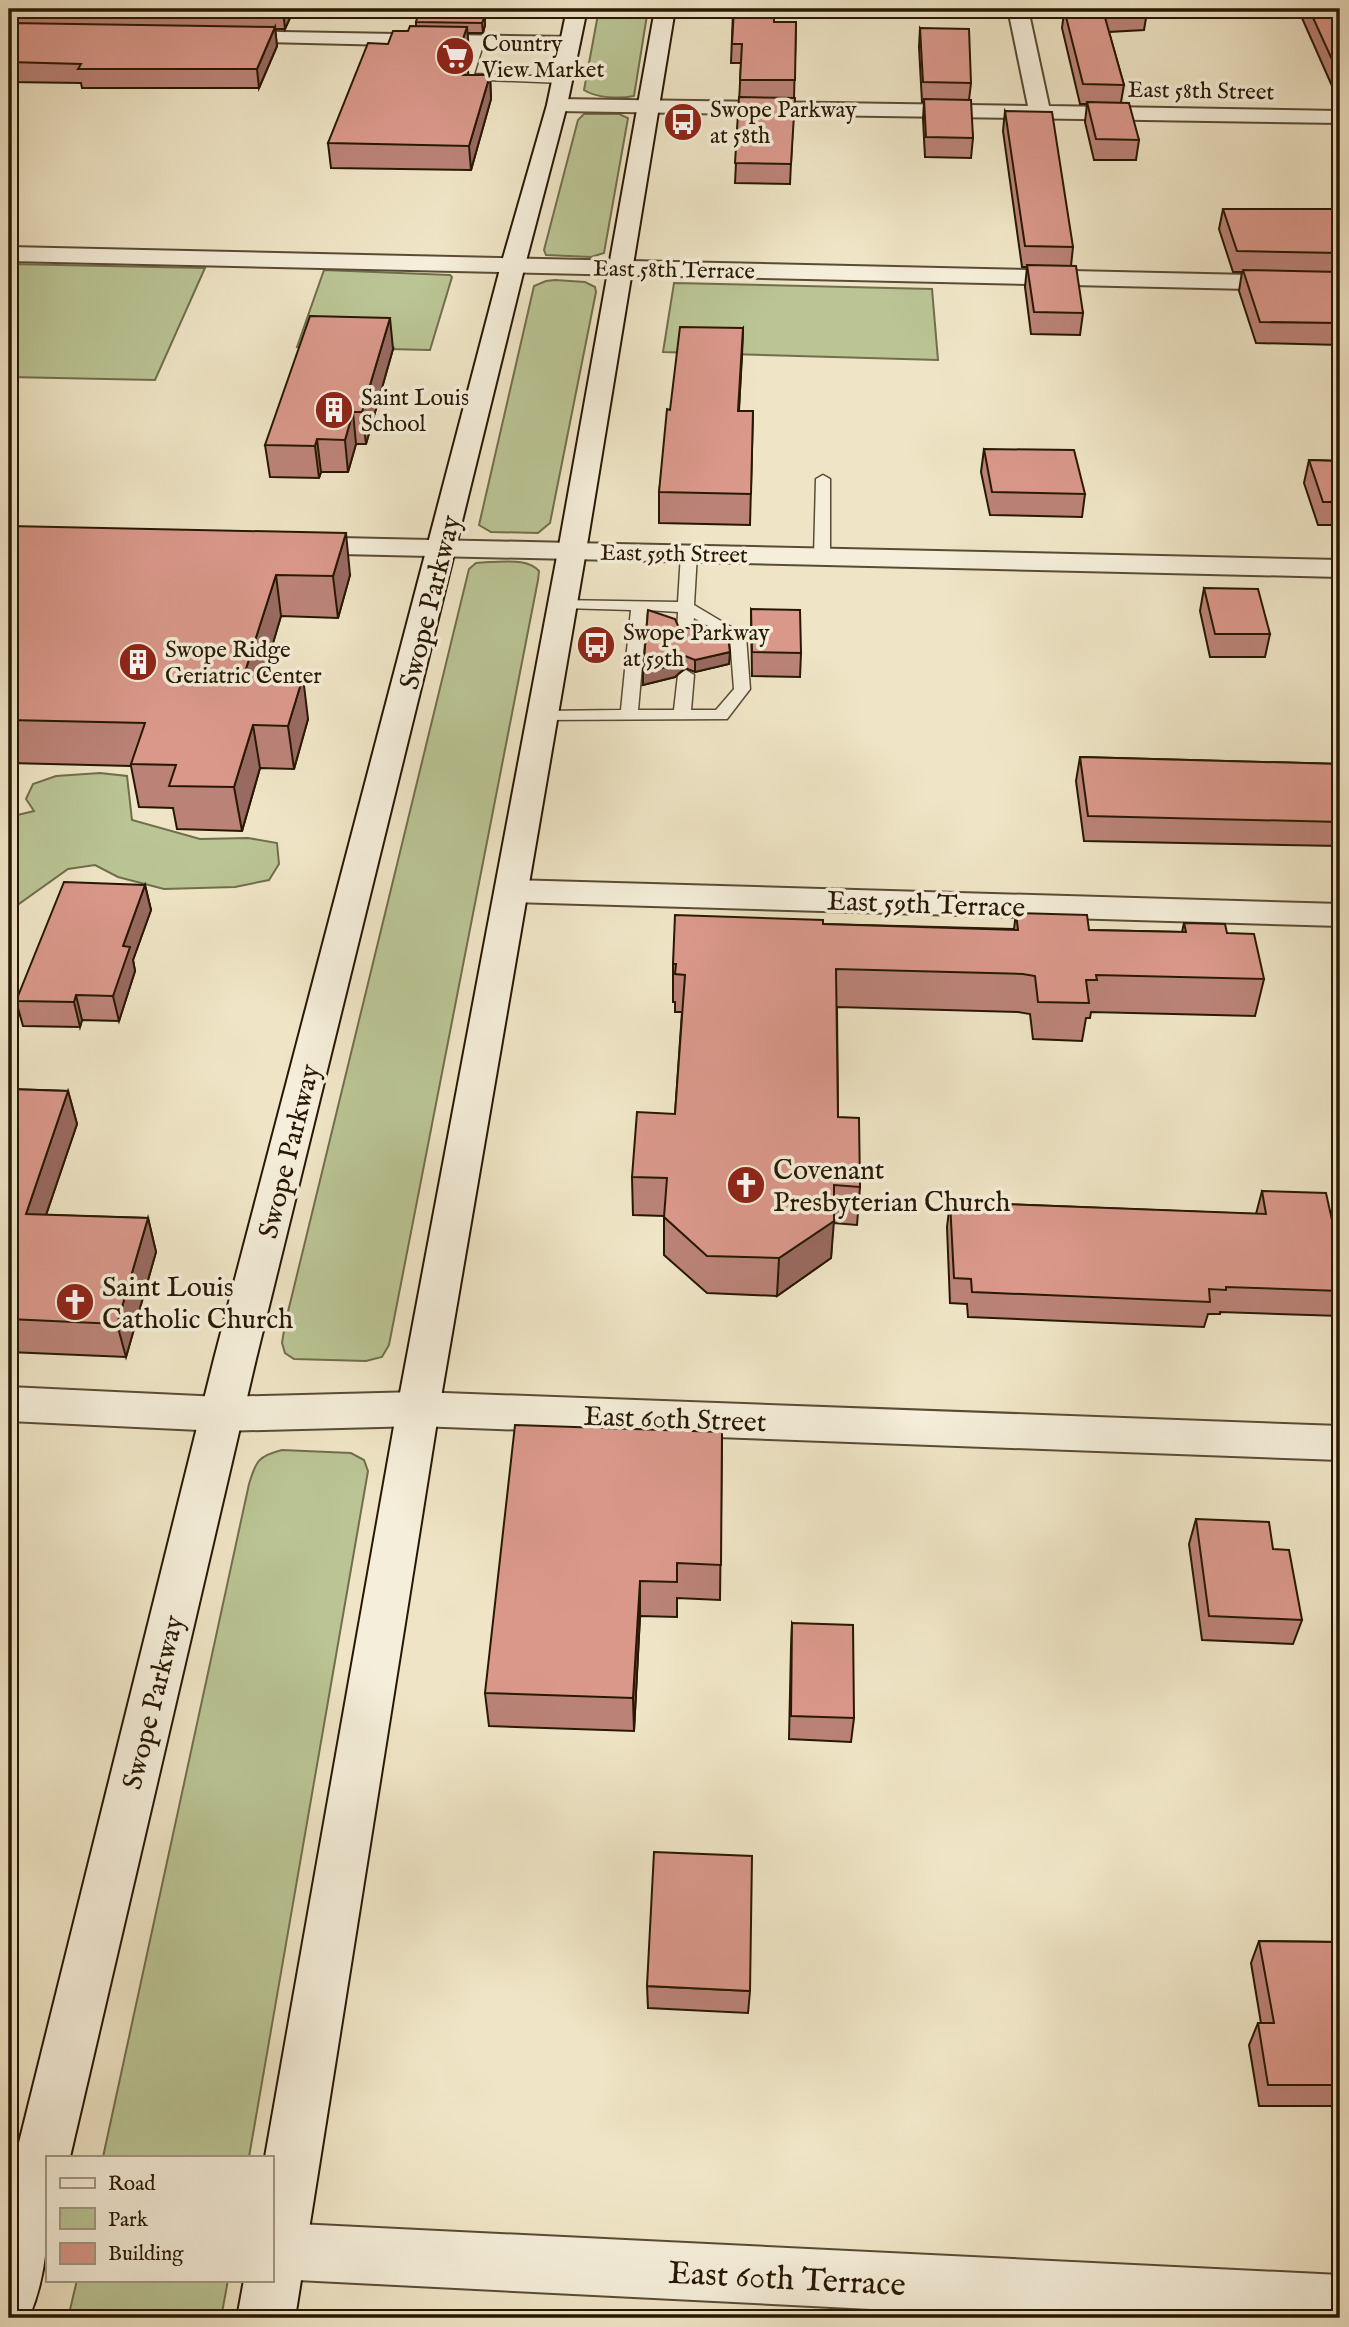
<svg xmlns="http://www.w3.org/2000/svg" width="1349" height="2327" font-family="'IM FELL English',serif">
	<style>
		.green { fill: #bac494; stroke: #716e4c; stroke-width: 2 }
		.lines { fill: none; stroke-linecap: round; stroke-linejoin: round }
		.service-casing { stroke: #5a4b34; stroke-width: 3 }
		.minor-casing { stroke: #5a4b34; stroke-width: 4 }
		.tertiary-casing { stroke: #5a4b34; stroke-width: 4 }
		.secondary-casing { stroke: #281803; stroke-width: 4 }
		.service { fill: #f5eeda; fill-rule: evenodd }
		.minor { fill: #f5eeda; fill-rule: evenodd }
		.tertiary { fill: #f5eeda; fill-rule: evenodd }
		.secondary { fill: #f5eeda; fill-rule: evenodd }
		.wall { fill: #bb8378; stroke: #281803; stroke-width: 2 }
		.shaded-wall { fill: #996a61; stroke: #281803; stroke-width: 2 }
		.building { fill: #da988b; stroke: #281803; stroke-width: 2 }
		.labels { text-anchor: middle; stroke-width: 7; stroke-linejoin: round; paint-order: stroke }
		.far-poi-label { font-size: 23px; fill: #281803; stroke: #f5eeda; text-anchor: start }
		.far-street-label { font-size: 23px; fill: #281803; stroke: #f5eeda }
		.street-label { font-size: 28px; fill: #281803; stroke: #f5eeda }
		.poi-label { font-size: 28px; fill: #281803; stroke: #f5eeda; text-anchor: start }
		.near-street-label { font-size: 33px; fill: #281803; stroke: #f5eeda }
	</style>
	<rect width="100%" height="100%" fill="#efe5c6"/>
	<filter id="stains"><feTurbulence type="fractalNoise" baseFrequency=".00286" numOctaves="4"/><feColorMatrix values="0 0 0 0 .2 0 0 0 0 .09 0 0 0 0 .02 0 0 0 .5 -.17"/></filter>
	<radialGradient id="worn" r=".72"><stop offset=".6" stop-color="#630" stop-opacity="0"/><stop offset="1" stop-color="#630" stop-opacity=".3"/></radialGradient>
	<g class="green">
		<path d="M 599,9 L 648,9 L 634,96 C 619,99 596,98 584,90 Z"/>
		<path d="M 584,114 L 619,114 L 628,118 L 604,253 L 591,257 L 546,255 L 544,250 L 578,120 Z"/>
		<path d="M 9,264 L 205,268 L 155,380 L 9,377 Z"/>
		<path d="M 324,270 L 450,275 L 452,277 L 430,350 L 297,347 Z"/>
		<path d="M 555,280 L 585,282 L 595,287 L 596,292 L 550,523 L 538,533 L 491,532 L 479,525 L 534,286 L 546,281 Z"/>
		<path d="M 674,283 L 932,289 L 938,360 L 663,352 Z"/>
		<path d="M 489,562 C 505,562 528,558 539,571 L 538,580 L 389,1345 L 382,1357 L 366,1361 L 294,1359 L 285,1353 L 282,1343 L 285,1324 L 469,569 L 476,563 Z"/>
		<path d="M 100,773 L 127,776 L 132,820 L 200,839 L 248,838 L 277,843 L 279,864 L 269,880 L 235,887 L 164,889 L 118,877 L 95,865 L 68,869 L 9,911 L 9,817 L 34,811 L 26,799 L 33,784 L 56,776 Z"/>
		<path d="M 282,1450 L 351,1453 L 364,1460 L 368,1471 L 249,2157 L 103,2157 L 249,1484 C 256,1461 258,1456 282,1450 Z"/>
		<path d="M 77,2280 L 228,2280 L 221,2318 L 68,2318 Z"/>
	</g>
	<g class="lines">
		<g class="service-casing">
			<g id="service">
				<path d="M 479,39 L 484,42 L 474,74 L 562,77 L 568,80 L 562,83 L 464,79 L 462,77 L 474,42 Z"/>
				<path d="M 823,475 L 830,479 L 830,557 L 822,562 L 814,557 L 816,479 Z"/>
				<path d="M 689,549 L 697,554 L 694,605 L 746,636 L 750,689 L 727,719 L 537,720 L 535,716 L 537,712 L 543,711 L 621,710 L 631,610 L 563,608 L 555,603 L 557,600 L 678,602 L 681,554 ZM 647,610 L 678,612 L 677,635 L 679,638 L 691,638 L 694,618 L 730,638 L 734,689 L 716,710 L 691,710 L 694,675 L 686,670 L 678,675 L 674,710 L 638,710 Z"/>
			</g>
		</g>
		<g class="minor-casing">
			<g id="minor">
				<path d="M 1008,9 L 1028,9 L 1049,106 L 1340,111 L 1340,123 L 557,111 L 550,109 L 547,105 L 550,101 L 557,99 L 1028,106 Z"/>
				<path d="M 224,31 L 570,37 L 580,43 L 570,49 L 217,41 L 214,37 Z"/>
				<path d="M 9,247 L 1340,277 L 1340,291 L 9,261 Z"/>
				<path d="M 572,543 L 1340,560 L 1340,577 L 572,559 L 562,557 L 558,551 L 562,545 Z"/>
				<path d="M 512,880 L 1340,904 L 1340,926 L 512,902 L 500,898 L 495,891 L 500,884 Z"/>
				<path d="M 9,1387 L 221,1397 L 418,1392 L 1340,1426 L 1340,1460 L 418,1426 L 221,1431 L 9,1421 Z"/>
				<path d="M 277,2223 L 1340,2275 L 1340,2318 L 1050,2318 L 277,2279 L 271,2277 L 271,2225 Z"/>
			</g>
		</g>
		<g class="tertiary-casing">
			<path id="tertiary" d="M 294,537 L 572,543 L 582,545 L 586,551 L 582,557 L 572,559 L 294,553 L 284,551 L 280,545 L 284,539 Z"/>
		</g>
		<g class="secondary-casing">
			<g id="secondary">
				<path d="M 567,9 L 587,9 L 567,105 L 525,265 L 256,1359 L 70,2157 L 47,2157 C 47,2215 52,2263 29,2317 L 9,2318 L 9,2183 L 214,1359 L 501,265 L 547,105 Z"/>
				<path d="M 655,9 L 675,9 L 586,551 L 439,1409 L 295,2318 L 237,2318 L 244,2280 L 271,2280 L 271,2157 L 265,2157 L 397,1409 L 558,551 Z"/>
			</g>
		</g>
		<use href="#service" class="service"/>
		<use href="#minor" class="minor"/>
		<use href="#tertiary" class="tertiary"/>
		<use href="#secondary" class="secondary"/>
	</g>
	<g class="wall">
		<path d="M 9,9 L 294,9 L 285,29 L 275,29 L 277,46 L 259,88 L 82,88 L 81,83 L 9,82 Z"/>
		<path d="M 725,9 L 774,9 L 774,22 L 796,22 L 794,98 L 790,184 L 735,183 L 741,63 L 731,63 L 733,12 L 725,12 Z"/>
		<path d="M 1063,9 L 1146,9 L 1147,12 L 1144,30 L 1109,32 L 1124,85 L 1121,102 L 1139,140 L 1136,160 L 1094,160 L 1085,122 L 1087,104 L 1080,104 L 1062,28 L 1064,13 Z"/>
		<path d="M 1298,9 L 1340,9 L 1340,104 Z"/>
		<path d="M 485,15 L 485,25 L 483,33 L 467,33 L 469,50 L 466,58 L 467,58 L 468,75 L 490,75 L 491,99 L 471,170 L 331,168 L 328,143 L 388,44 L 416,26 L 416,22 Z"/>
		<path d="M 920,28 L 971,83 L 969,100 L 973,138 L 971,158 L 925,157 L 923,119 L 924,102 L 922,102 L 919,47 Z"/>
		<path d="M 1005,111 L 1073,247 L 1071,266 L 1083,313 L 1080,335 L 1031,334 L 1025,287 L 1027,267 L 1022,267 L 1003,131 Z"/>
		<path d="M 1223,209 L 1340,209 L 1340,345 L 1256,343 L 1239,291 L 1242,272 L 1233,272 L 1219,229 Z"/>
		<path d="M 743,328 L 739,411 L 753,411 L 750,525 L 659,523 L 659,492 L 670,410 Z"/>
		<path d="M 393,349 L 366,444 L 356,444 L 348,472 L 321,472 L 319,478 L 270,477 L 265,445 Z"/>
		<path d="M 984,449 L 1085,494 L 1082,517 L 990,515 L 981,472 Z"/>
		<path d="M 1309,460 L 1340,461 L 1340,525 L 1318,525 L 1304,483 Z"/>
		<path d="M 9,526 L 350,575 L 338,618 L 281,616 L 263,676 L 308,719 L 294,769 L 260,768 L 242,831 L 177,829 L 173,808 L 139,807 L 131,766 L 9,763 Z"/>
		<path d="M 1204,588 L 1270,634 L 1265,657 L 1210,657 L 1200,611 Z"/>
		<path d="M 751,609 L 801,653 L 800,677 L 752,676 Z"/>
		<path d="M 679,628 L 730,652 L 729,664 L 695,672 L 685,668 L 675,677 L 643,685 Z"/>
		<path d="M 1080,757 L 1340,764 L 1340,846 L 1084,841 L 1076,781 Z"/>
		<path d="M 145,885 L 151,910 L 133,960 L 135,971 L 119,1021 L 82,1020 L 80,1027 L 23,1026 L 16,1001 Z"/>
		<path d="M 1016,913 L 1089,930 L 1182,932 L 1184,923 L 1227,933 L 1264,979 L 1255,1016 L 1091,1012 L 1090,1018 L 1086,1018 L 1082,1041 L 1033,1039 L 1030,1014 L 1018,1012 L 837,1007 L 838,1117 L 860,1187 L 857,1225 L 833,1223 L 831,1258 L 777,1296 L 707,1293 L 664,1255 L 664,1216 L 633,1215 L 632,1177 L 675,1114 L 682,1012 L 675,1012 L 675,1002 L 673,1002 L 673,964 L 823,924 L 1014,929 Z"/>
		<path d="M 9,1089 L 68,1091 L 77,1124 L 46,1215 L 148,1218 L 156,1252 L 126,1357 L 9,1352 Z"/>
		<path d="M 1262,1191 L 1340,1256 L 1340,1316 L 1220,1312 L 1220,1314 L 1208,1314 L 1204,1327 L 968,1317 L 967,1304 L 950,1303 L 947,1227 L 950,1202 L 1256,1214 Z"/>
		<path d="M 722,1432 L 720,1600 L 677,1598 L 677,1617 L 640,1616 L 634,1731 L 489,1726 L 485,1693 Z"/>
		<path d="M 1196,1519 L 1273,1549 L 1302,1620 L 1293,1644 L 1202,1640 L 1189,1544 Z"/>
		<path d="M 792,1623 L 854,1718 L 851,1742 L 789,1739 L 791,1647 Z"/>
		<path d="M 1259,1941 L 1340,1942 L 1340,2106 L 1259,2106 L 1249,2045 L 1258,2023 L 1261,2023 L 1251,1963 Z"/>
		<path d="M 647,1986 L 750,1991 L 748,2013 L 648,2008 Z"/>
	</g>
	<g class="shaded-wall">
		<path d="M 284,9 L 294,9 L 285,29 L 283,10 Z"/>
		<path d="M 485,15 L 485,25 L 483,33 L 482,23 Z"/>
		<path d="M 275,27 L 277,46 L 259,88 L 257,69 Z"/>
		<path d="M 467,27 L 469,50 L 460,76 L 458,53 Z"/>
		<path d="M 467,58 L 469,82 L 463,75 Z"/>
		<path d="M 490,75 L 491,99 L 471,170 L 469,146 Z"/>
		<path d="M 390,318 L 393,349 L 366,444 L 362,412 Z"/>
		<path d="M 743,328 L 742,357 L 737,440 L 738,411 Z"/>
		<path d="M 353,412 L 356,444 L 348,472 L 345,440 Z"/>
		<path d="M 317,439 L 321,472 L 319,478 L 315,446 Z"/>
		<path d="M 346,533 L 350,575 L 338,618 L 333,576 Z"/>
		<path d="M 276,575 L 281,616 L 251,718 L 244,675 Z"/>
		<path d="M 730,652 L 729,664 L 695,672 L 695,660 Z"/>
		<path d="M 685,656 L 685,668 L 675,677 L 643,685 L 643,672 Z"/>
		<path d="M 303,677 L 308,719 L 294,769 L 288,726 Z"/>
		<path d="M 253,725 L 260,768 L 242,831 L 234,787 Z"/>
		<path d="M 145,885 L 151,910 L 133,960 L 135,971 L 119,1021 L 113,996 L 123,946 Z"/>
		<path d="M 76,995 L 82,1020 L 80,1027 L 74,1002 Z"/>
		<path d="M 68,1091 L 77,1124 L 35,1247 L 26,1214 Z"/>
		<path d="M 148,1218 L 156,1252 L 126,1357 L 117,1324 Z"/>
		<path d="M 834,1221 L 831,1258 L 777,1296 L 779,1258 Z"/>
		<path d="M 640,1581 L 640,1616 L 634,1731 L 633,1698 Z"/>
	</g>
	<g class="building">
		<path d="M 164,9 L 284,9 L 283,10 Z"/>
		<path d="M 734,9 L 774,9 L 774,22 L 796,22 L 795,80 L 740,80 L 742,44 L 732,44 Z"/>
		<path d="M 1064,9 L 1146,9 L 1147,12 L 1104,14 L 1124,85 L 1083,84 Z"/>
		<path d="M 1309,9 L 1340,9 L 1340,77 Z"/>
		<path d="M 418,15 L 485,15 L 482,23 L 416,22 Z"/>
		<path d="M 9,23 L 275,27 L 257,69 L 78,69 L 81,64 L 9,62 Z"/>
		<path d="M 410,26 L 467,27 L 458,53 L 461,57 L 467,58 L 463,75 L 490,75 L 469,146 L 328,143 L 368,43 L 388,44 L 393,31 L 408,31 Z"/>
		<path d="M 920,28 L 969,29 L 971,83 L 923,82 Z"/>
		<path d="M 739,97 L 795,98 L 791,164 L 735,163 Z"/>
		<path d="M 924,99 L 971,100 L 973,138 L 926,137 Z"/>
		<path d="M 1087,102 L 1129,103 L 1139,140 L 1096,139 Z"/>
		<path d="M 1005,111 L 1052,112 L 1073,247 L 1025,246 Z"/>
		<path d="M 1223,209 L 1340,209 L 1340,253 L 1237,251 Z"/>
		<path d="M 1027,265 L 1076,266 L 1083,313 L 1034,312 Z"/>
		<path d="M 1243,270 L 1340,272 L 1340,323 L 1260,322 Z"/>
		<path d="M 310,316 L 390,318 L 362,412 L 353,412 L 345,440 L 317,439 L 315,446 L 265,445 Z"/>
		<path d="M 680,327 L 743,328 L 738,411 L 753,411 L 751,494 L 659,492 L 667,409 L 670,410 Z"/>
		<path d="M 984,449 L 1074,450 L 1085,494 L 992,492 Z"/>
		<path d="M 1309,460 L 1340,461 L 1340,502 L 1323,502 Z"/>
		<path d="M 9,526 L 346,533 L 333,576 L 276,575 L 244,675 L 303,677 L 288,726 L 253,725 L 234,787 L 169,786 L 176,765 L 131,764 L 145,723 L 9,720 Z"/>
		<path d="M 1204,588 L 1258,589 L 1270,634 L 1215,634 Z"/>
		<path d="M 751,609 L 800,610 L 801,653 L 752,652 Z"/>
		<path d="M 648,610 L 675,619 L 679,628 L 691,628 L 694,625 L 728,637 L 730,652 L 695,660 L 685,656 L 675,665 L 643,672 Z"/>
		<path d="M 1080,757 L 1340,764 L 1340,822 L 1088,816 Z"/>
		<path d="M 64,882 L 145,885 L 123,946 L 130,947 L 113,996 L 76,995 L 74,1002 L 16,1001 Z"/>
		<path d="M 1016,913 L 1087,915 L 1089,930 L 1186,932 L 1184,923 L 1225,924 L 1227,933 L 1254,934 L 1264,979 L 1096,975 L 1097,980 L 1086,980 L 1089,1003 L 1038,1002 L 1035,976 L 1023,974 L 836,969 L 838,1117 L 859,1118 L 860,1187 L 834,1185 L 834,1221 L 779,1258 L 707,1256 L 664,1217 L 667,1178 L 632,1177 L 637,1112 L 675,1114 L 685,975 L 675,974 L 676,964 L 673,964 L 675,915 L 823,920 L 823,924 L 1018,930 Z"/>
		<path d="M 9,1089 L 68,1091 L 26,1214 L 148,1218 L 117,1324 L 9,1319 Z"/>
		<path d="M 1262,1191 L 1326,1193 L 1340,1256 L 1340,1291 L 1226,1287 L 1226,1290 L 1209,1289 L 1210,1302 L 972,1292 L 971,1279 L 954,1278 L 950,1202 L 1266,1214 Z"/>
		<path d="M 515,1425 L 722,1432 L 721,1565 L 677,1563 L 677,1582 L 640,1581 L 633,1698 L 485,1693 Z"/>
		<path d="M 1196,1519 L 1269,1522 L 1273,1549 L 1289,1550 L 1302,1620 L 1209,1616 Z"/>
		<path d="M 792,1623 L 853,1625 L 854,1718 L 791,1716 Z"/>
		<path d="M 654,1852 L 752,1856 L 750,1991 L 647,1986 Z"/>
		<path d="M 1259,1941 L 1340,1942 L 1340,2085 L 1268,2085 L 1258,2023 L 1274,2023 Z"/>
	</g>
	<defs>
		<g id="supermarket-disc" transform="scale(2.0125)"><circle r="9.5" fill="#8f2418" stroke="#f5eeda"/><path d="M-6-5.5h2.5l.6 2H6L4.5 2H-2.5L-4.4-4H-6ZM-1.5 3.2a1.3 1.3 0 1 0 .1 0ZM3 3.2a1.3 1.3 0 1 0 .1 0Z" fill="#fff"/></g>
		<g id="bus-disc" transform="scale(2.0125)"><circle r="9.5" fill="#8f2418" stroke="#f5eeda"/><path d="M-5-6H5V4H4V6H2V4H-2V6H-4V4H-5ZM-3.5-4V0h7V-4ZM-3.5 1.2v1.5H-2V1.2ZM2 1.2v1.5H3.5V1.2Z" fill="#fff"/></g>
		<g id="building-disc" transform="scale(2.0125)"><circle r="9.5" fill="#8f2418" stroke="#f5eeda"/><path d="M-4-6H4V6H1V3H-1V6H-4ZM-2.5-4.3h1.7v1.8h-1.7ZM.8-4.3h1.7v1.8H.8ZM-2.5-1h1.7V.8h-1.7ZM.8-1h1.7V.8H.8Z" fill="#fff"/></g>
		<g id="church-disc" transform="scale(2.0125)"><circle r="9.5" fill="#8f2418" stroke="#f5eeda"/><path d="M-1.2-6h2.4v3.5h3.3v2.4h-3.3V6h-2.4V-.1h-3.3v-2.4h3.3Z" fill="#fff"/></g>
	</defs>
	<g fill-rule="evenodd">
		<use href="#supermarket-disc" x="455" y="56"/>
		<use href="#bus-disc" x="683" y="122"/>
		<use href="#building-disc" x="334" y="410"/>
		<use href="#bus-disc" x="596" y="645"/>
		<use href="#building-disc" x="138" y="662"/>
		<use href="#church-disc" x="746" y="1185"/>
		<use href="#church-disc" x="75" y="1302"/>
	</g>
	<g class="labels">
		<g class="far-poi-label">
			<text x="482" y="51">Country<tspan x="482" dy="26">View Market</tspan></text>
			<text x="710" y="117">Swope Parkway<tspan x="710" dy="26">at 58th</tspan></text>
			<text x="361" y="405">Saint Louis<tspan x="361" dy="26">School</tspan></text>
			<text x="623" y="640">Swope Parkway<tspan x="623" dy="26">at 59th</tspan></text>
			<text x="165" y="657">Swope Ridge<tspan x="165" dy="26">Geriatric Center</tspan></text>
		</g>
		<g class="far-street-label">
			<text transform="translate(1201 90) rotate(1)" y="8">East 58th Street</text>
			<text transform="translate(674 269) rotate(1)" y="8">East 58th Terrace</text>
			<text transform="translate(674 553) rotate(1)" y="8">East 59th Street</text>
		</g>
		<g class="street-label">
			<text transform="translate(429 602) rotate(-76)" y="10">Swope Parkway</text>
			<text transform="translate(926 903) rotate(2)" y="10">East 59th Terrace</text>
			<text transform="translate(288 1151) rotate(-76)" y="10">Swope Parkway</text>
			<text transform="translate(675 1418) rotate(2)" y="10">East 60th Street</text>
			<text transform="translate(152 1702) rotate(-76)" y="10">Swope Parkway</text>
		</g>
		<g class="poi-label">
			<text x="773" y="1179">Covenant<tspan x="773" dy="32">Presbyterian Church</tspan></text>
			<text x="102" y="1296">Saint Louis<tspan x="102" dy="32">Catholic Church</tspan></text>
		</g>
		<g class="near-street-label">
			<text transform="translate(787 2277) rotate(3)" y="12">East 60th Terrace</text>
		</g>
	</g>
	<rect width="1349" height="2327" fill="none" stroke="#efe5c6" stroke-width="35"/>
	<rect x="10" y="10" width="1328" height="2306" fill="none" stroke="#281803" stroke-width="3.5"/>
	<rect x="18" y="18" width="1314" height="2292" fill="none" stroke="#281803" stroke-width="2"/>
	<rect x="46" y="2156" width="228" height="126" fill="#f5eeda" stroke="#a39884" stroke-width="2"/>
	<rect x="60" y="2178" width="35" height="10" fill="#f5eeda" stroke="#a39884" stroke-width="2"/>
	<text x="108" y="2190" font-size="21" fill="#281803">Road</text>
	<rect x="60" y="2208" width="35" height="21" fill="#bac494" stroke="#a39884" stroke-width="2"/>
	<text x="108" y="2226" font-size="21" fill="#281803">Park</text>
	<rect x="60" y="2243" width="35" height="21" fill="#da988b" stroke="#a39884" stroke-width="2"/>
	<text x="108" y="2260" font-size="21" fill="#281803">Building</text>
	<rect width="100%" height="100%" filter="url(#stains)"/>
	<rect width="100%" height="100%" fill="url(#worn)"/>
</svg>
